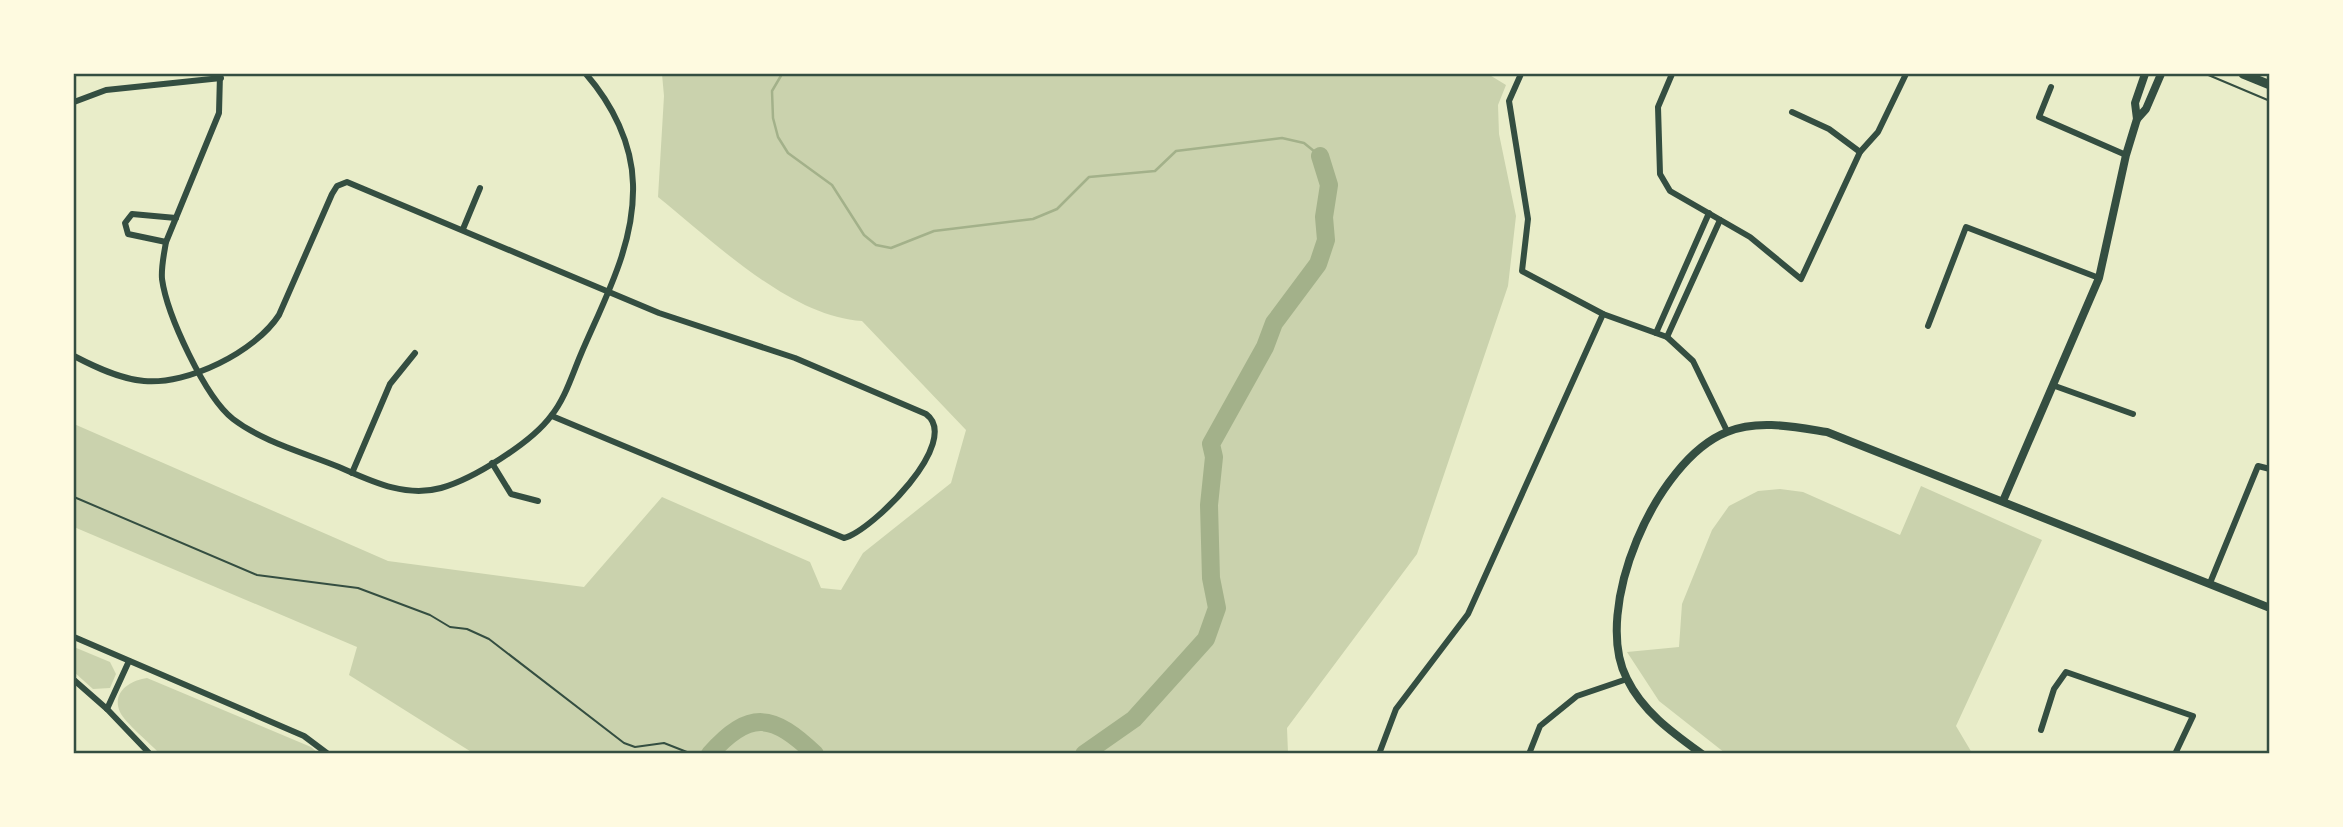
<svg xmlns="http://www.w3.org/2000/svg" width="2343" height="827" font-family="'Open Sans',sans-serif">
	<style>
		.green { fill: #cad2ad }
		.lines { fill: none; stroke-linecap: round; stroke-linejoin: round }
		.stream { stroke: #a3b18a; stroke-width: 2.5 }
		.river { stroke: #a3b18a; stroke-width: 18 }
		.path { stroke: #344e41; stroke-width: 2 }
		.minor { stroke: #344e41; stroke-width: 6 }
		.tertiary { stroke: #344e41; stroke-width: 8 }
		.secondary { stroke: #344e41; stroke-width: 9 }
		.neatline { fill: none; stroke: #344e41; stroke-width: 2.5 }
	</style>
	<rect width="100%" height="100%" fill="#e9edc9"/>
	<g class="green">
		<path d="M 662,74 L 1488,74 L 1506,85 L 1498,105 L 1499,134 L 1516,216 L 1508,286 L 1417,554 L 1287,728 L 1288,753 L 473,753 L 349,675 L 357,647 L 74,527 L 74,424 L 388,561 L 584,587 L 662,497 L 810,562 L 821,588 L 841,590 L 863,553 L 951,483 L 966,430 L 862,321 C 790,317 713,241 658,197 L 664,96 Z"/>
		<path d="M 1921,486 L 2042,540 L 1956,726 L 1972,753 L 1725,753 L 1659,701 L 1627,652 L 1679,647 L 1682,604 L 1712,530 L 1729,506 L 1758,491 L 1780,489 L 1803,492 L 1900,535 Z"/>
		<path d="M 74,647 L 110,662 L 116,674 L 110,688 L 93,689 L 74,672 Z"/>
		<path d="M 147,678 L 311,747 L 318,753 L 159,753 C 150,743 125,723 120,712 C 111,692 131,680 147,678 Z"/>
	</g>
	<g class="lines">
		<path class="stream" d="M 782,74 L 772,91 L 773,118 L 778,137 L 788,153 L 832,185 L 864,235 L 876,245 L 891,248 L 934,231 L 1033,219 L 1057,209 L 1089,177 L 1155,171 L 1176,151 L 1282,138 L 1304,143 L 1320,156"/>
		<g class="river">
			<path d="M 710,754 C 750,709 773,714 815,754"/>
			<path d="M 1084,754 L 1134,719 L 1206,639 L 1217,608 L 1211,578 L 1209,505 L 1214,457 L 1211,444 L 1265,347 L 1274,323 L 1318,264 L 1326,240 L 1324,217 L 1329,185 L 1320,156"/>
		</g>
		<g class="path">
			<path d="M 2206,74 L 2270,101"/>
			<path d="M 74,497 L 257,575 L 358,588 L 430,615 L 450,627 L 467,629 L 489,639 L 624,743 L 635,747 L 664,743 L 692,754"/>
		</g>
		<g class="minor">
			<path d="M 220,74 L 219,113 L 166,242 C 164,254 161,267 162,279 C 167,315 205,397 233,419 C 263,442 305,453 339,467 C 371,481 405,498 441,488 C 473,479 531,443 551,416 C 565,399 572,375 581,354 C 604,300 635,245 633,184 C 632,143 612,104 586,74"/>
			<path d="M 1521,74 L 1509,101 L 1528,219 L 1522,271 L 1603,314 L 1667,337 L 1693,361 L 1727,431"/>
			<path d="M 1672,74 L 1658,107 L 1660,174 L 1670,191 L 1750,237 L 1801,279 L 1860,152 L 1878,132 L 1906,74"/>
			<path d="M 2051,87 L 2039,117 L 2126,155"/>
			<path d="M 74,102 L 106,90 L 221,78"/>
			<path d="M 1792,112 L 1829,129 L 1860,152"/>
			<path d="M 463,229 L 480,188"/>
			<path d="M 166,242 L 128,234 L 125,223 L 132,214 L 176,218"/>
			<path d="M 1928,326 L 1966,227 L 2099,278"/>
			<path d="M 1656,333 L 1709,213"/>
			<path d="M 1667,337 L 1720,220"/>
			<path d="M 74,356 C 95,367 120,379 144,381 C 188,385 255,352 279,315 L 332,194 L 337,186 L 347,182 L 659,313 L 795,358 L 926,414 C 963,441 872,531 844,538 L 552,416"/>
			<path d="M 2055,386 L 2133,414"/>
			<path d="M 492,463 L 511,494 L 538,501"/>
			<path d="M 352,473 L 390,384 L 415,353"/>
			<path d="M 2210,583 L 2258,466 L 2270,469"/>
			<path d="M 74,637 L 304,736 L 328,754"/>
			<path d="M 74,680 L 107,709 L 150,754"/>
			<path d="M 107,709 L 129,661"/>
			<path d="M 2041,730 L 2054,689 L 2066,672 L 2193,716 L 2175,754"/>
			<path d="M 1379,754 L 1396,709 L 1468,614 L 1603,314"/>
			<path d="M 1529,754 L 1540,726 L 1577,696 L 1627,679"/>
		</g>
		<g class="tertiary">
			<path d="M 2137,119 L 2135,103 L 2145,74"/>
			<path d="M 2003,501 L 2099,278 L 2126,155 L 2137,119 L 2146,109 L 2161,74"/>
			<path d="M 1702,754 C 1673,733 1643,712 1627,679 C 1591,610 1656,460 1727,432 C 1758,419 1795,427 1827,432 L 2270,608"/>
		</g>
		<path class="secondary" d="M 2243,74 L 2270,85"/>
	</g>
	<rect width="2343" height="827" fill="none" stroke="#fefae0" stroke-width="150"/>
	<rect x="75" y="75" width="2193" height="677" class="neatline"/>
</svg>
